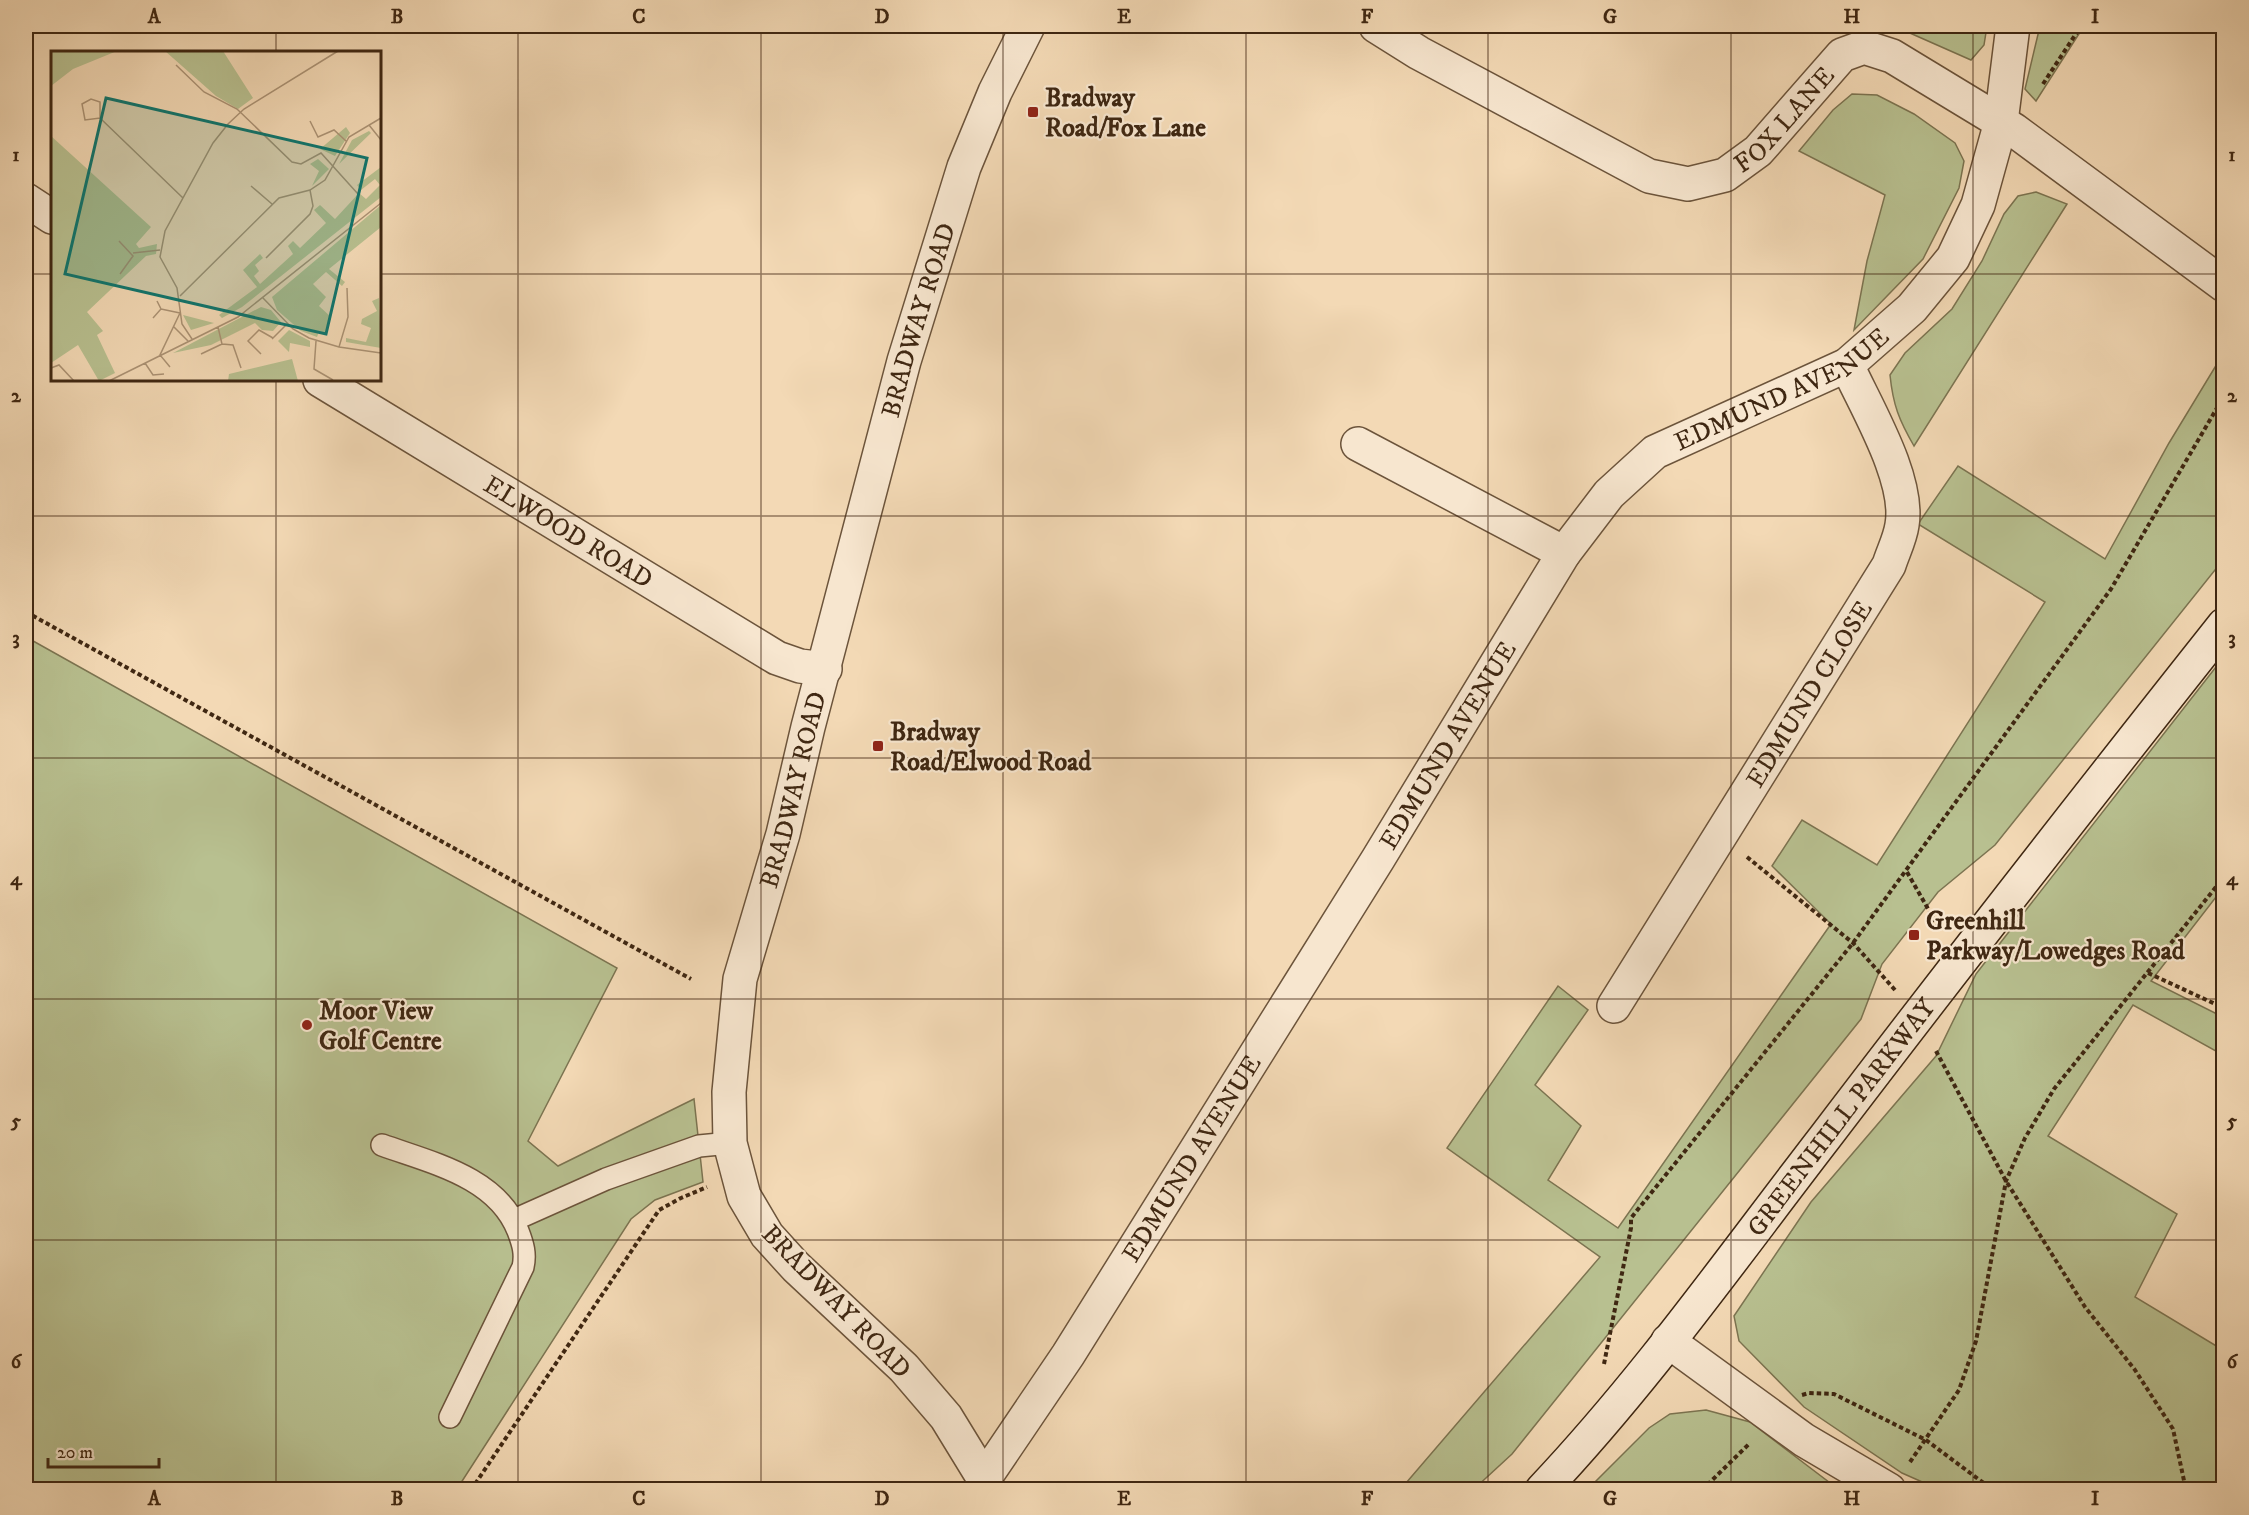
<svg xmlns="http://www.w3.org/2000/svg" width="2249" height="1515" font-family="'IM FELL DW Pica',serif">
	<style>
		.green { fill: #b8c090; stroke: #7c7451; stroke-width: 1.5 }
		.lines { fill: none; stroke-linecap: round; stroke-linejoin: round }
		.service-casing { stroke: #6c543b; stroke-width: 24 }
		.minor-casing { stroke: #6c543b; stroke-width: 36 }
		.tertiary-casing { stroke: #6c543b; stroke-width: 36 }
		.secondary-casing { stroke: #3f2712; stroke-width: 36 }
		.path { stroke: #3f2712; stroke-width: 4; stroke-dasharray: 4.5 3; stroke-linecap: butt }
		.service { stroke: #f7e6cf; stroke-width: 21 }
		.minor { stroke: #f7e6cf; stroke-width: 33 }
		.tertiary { stroke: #f7e6cf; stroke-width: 33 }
		.secondary { stroke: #f7e6cf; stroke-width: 33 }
		.grid { fill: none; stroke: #3f2712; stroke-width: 1.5; stroke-opacity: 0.55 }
		.poi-dot { fill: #8f2418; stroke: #f7e6cf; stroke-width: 2 }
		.labels { text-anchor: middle; stroke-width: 4.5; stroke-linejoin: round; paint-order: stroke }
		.poi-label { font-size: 26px; font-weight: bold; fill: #3f2712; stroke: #f7e6cf; text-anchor: start }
		.street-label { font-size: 26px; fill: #3f2712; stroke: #f7e6cf }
		.inset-road { fill: none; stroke: #ab9274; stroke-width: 1.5 }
		.view { fill: #0f766e; fill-opacity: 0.15; stroke: #0f766e; stroke-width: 3 }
		.inset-edge { fill: none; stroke: #3f2712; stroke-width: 3 }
		.neatline { fill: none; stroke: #3f2712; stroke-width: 2 }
		.grid-label { font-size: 20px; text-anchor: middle; font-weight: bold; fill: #3f2712 }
	</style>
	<rect width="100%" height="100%" fill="#f3d9b5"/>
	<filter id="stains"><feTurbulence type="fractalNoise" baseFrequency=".00333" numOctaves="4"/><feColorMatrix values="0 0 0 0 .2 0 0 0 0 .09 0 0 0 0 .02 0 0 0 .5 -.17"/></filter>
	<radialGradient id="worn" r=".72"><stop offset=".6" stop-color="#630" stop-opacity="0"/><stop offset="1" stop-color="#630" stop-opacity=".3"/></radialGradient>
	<g class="green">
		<path d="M 1894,26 L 1987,26 L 1984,45 L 1971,60 Z"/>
		<path d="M 2040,26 L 2084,26 L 2036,101 L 2025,89 Z"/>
		<path d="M 1852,94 L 1877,95 L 1914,114 L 1955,143 L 1964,161 L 1959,188 L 1923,259 L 1854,330 L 1867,261 L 1885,195 L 1799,151 L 1833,110 Z"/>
		<path d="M 2036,192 L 2067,204 L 1914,446 C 1899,420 1893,405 1890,375 L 1905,353 L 1952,309 L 1982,261 L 2004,214 L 2018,196 Z"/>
		<path d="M 2223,354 L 2223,560 L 1995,845 L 1938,892 L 1882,964 L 1861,1019 L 1512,1454 L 1474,1489 L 1400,1490 L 1600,1257 L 1447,1148 L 1558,986 L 1588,1010 L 1535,1085 L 1581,1126 L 1548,1180 L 1618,1228 L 1831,924 L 1772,866 L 1802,820 L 1877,865 L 2045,602 L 1918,524 L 1958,466 L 2105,559 L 2169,443 Z"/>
		<path d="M 26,637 L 617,968 L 528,1141 L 558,1166 L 694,1099 L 703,1182 L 655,1200 L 631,1219 L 457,1489 L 26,1489 Z"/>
		<path d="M 2223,658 L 2223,888 L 2151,981 L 2223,1017 L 2223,1055 L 2133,1005 L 2048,1136 L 2177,1214 L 2135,1297 L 2223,1350 L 2223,1489 L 1938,1489 L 1902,1473 L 1804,1407 L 1739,1341 L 1734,1316 L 1811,1202 L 1936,1056 L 1976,974 Z"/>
		<path d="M 1706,1410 L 1750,1422 L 1838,1489 L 1588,1489 L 1649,1428 L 1670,1414 Z"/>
	</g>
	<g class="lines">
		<g class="service-casing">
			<g id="service">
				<path d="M 382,1145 C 432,1163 497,1177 518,1231 C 523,1244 526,1254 523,1267 L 450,1417"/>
				<path d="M 514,1220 L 606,1179 L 699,1146 L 730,1143"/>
			</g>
		</g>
		<g class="minor-casing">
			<g id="minor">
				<path id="s1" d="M 1376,26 L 1419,53 L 1649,176 L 1688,184 L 1725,175 L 1758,151 L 1842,55 L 1864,47 L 1892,56 L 2014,130 L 2224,285"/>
				<path d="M 26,200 L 52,217"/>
				<path id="s2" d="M 320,380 L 777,658 L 800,666 L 825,669"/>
				<path d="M 1358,444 L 1564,553"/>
				<path id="s3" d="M 1614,1006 L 1889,565 C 1893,552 1900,539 1902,525 C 1910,479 1866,407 1847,365"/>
				<path id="s4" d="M 984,1479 L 1068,1355 L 1378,859 L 1564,553 L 1609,494 L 1655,452 L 1847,365 L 1912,308 L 1953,258 L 1978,205 L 2001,122 L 2013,26"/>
				<path id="s5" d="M 987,1490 L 984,1479 L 946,1417 L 904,1368 L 796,1267 L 767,1235 L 744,1196 L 730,1143 L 729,1092 L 740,979 L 783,834 L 808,727 L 904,361 L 964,167 L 995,92 L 1028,26"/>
			</g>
		</g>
		<g class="tertiary-casing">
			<path id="tertiary" d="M 1668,1341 L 1804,1440 L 1889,1490"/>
		</g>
		<g class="secondary-casing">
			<g id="secondary">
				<path id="s6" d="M 1542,1490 C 1646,1380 1734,1255 1826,1136 C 1957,964 2090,794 2224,625"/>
			</g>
		</g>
		<g class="path">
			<path d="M 2043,84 L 2081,26"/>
			<path d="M 26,612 L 691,979"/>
			<path d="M 1747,857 L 1853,943 L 1895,990"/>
			<path d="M 1907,872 L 1939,928"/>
			<path d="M 2148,973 L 2224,1008"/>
			<path d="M 1936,1051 L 2006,1181 L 2085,1307 L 2135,1370 L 2173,1429 L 2186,1490"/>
			<path d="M 1604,1364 L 1631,1228 L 1631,1218 L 1853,943 L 2111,589 L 2224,396"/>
			<path d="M 1802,1395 L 1809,1393 L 1834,1394 L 1926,1440 L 1993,1490"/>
			<path d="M 1910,1462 L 1959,1390 L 1976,1341 L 2006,1181 L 2025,1138 L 2054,1089 L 2224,877"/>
			<path d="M 471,1490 L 659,1210 L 681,1198 L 707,1187"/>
			<path d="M 1702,1490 L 1749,1444"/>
		</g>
		<use href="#service" class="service"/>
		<use href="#minor" class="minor"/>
		<use href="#tertiary" class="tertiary"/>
		<use href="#secondary" class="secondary"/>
	</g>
	<path class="grid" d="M 276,26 L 276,52M 518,26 L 518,1490M 761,26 L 761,1490M 1003,26 L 1003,1490M 1246,26 L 1246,1490M 1488,26 L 1488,1490M 1731,26 L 1731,1490M 1973,26 L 1973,1490M 26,274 L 52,274M 380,274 L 2224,274M 276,380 L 276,1490M 26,516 L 2224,516M 26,758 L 2224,758M 26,999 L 2224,999M 26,1240 L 2224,1240"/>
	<g class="poi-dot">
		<rect x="1027" y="106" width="12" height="12" rx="3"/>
		<rect x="872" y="740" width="12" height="12" rx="3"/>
		<rect x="1908" y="929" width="12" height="12" rx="3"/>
		<circle cx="307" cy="1025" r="6"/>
	</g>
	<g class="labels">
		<g class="poi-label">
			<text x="1045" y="106">Bradway<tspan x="1045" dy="30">Road/Fox Lane</tspan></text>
			<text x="890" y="740">Bradway<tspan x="890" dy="30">Road/Elwood Road</tspan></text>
			<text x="1926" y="929">Greenhill<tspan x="1926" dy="30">Parkway/Lowedges Road</tspan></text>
			<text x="319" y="1019">Moor View<tspan x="319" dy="30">Golf Centre</tspan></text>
		</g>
		<g class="street-label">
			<text dy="9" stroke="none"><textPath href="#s1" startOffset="471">FOX LANE</textPath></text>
			<text dy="9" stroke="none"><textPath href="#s5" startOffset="1287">BRADWAY ROAD</textPath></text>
			<text dy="9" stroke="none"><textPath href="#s4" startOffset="1371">EDMUND AVENUE</textPath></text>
			<text dy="9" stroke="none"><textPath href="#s2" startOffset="291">ELWOOD ROAD</textPath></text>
			<text dy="9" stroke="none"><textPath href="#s3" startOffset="368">EDMUND CLOSE</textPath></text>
			<text dy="9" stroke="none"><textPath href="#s4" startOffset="868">EDMUND AVENUE</textPath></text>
			<text dy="9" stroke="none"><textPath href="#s5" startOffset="801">BRADWAY ROAD</textPath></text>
			<text dy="9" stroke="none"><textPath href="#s6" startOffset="478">GREENHILL PARKWAY</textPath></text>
			<text dy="9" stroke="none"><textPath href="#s4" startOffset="382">EDMUND AVENUE</textPath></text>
			<text transform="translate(837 1301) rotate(46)" y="9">BRADWAY ROAD</text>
		</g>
	</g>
	<g transform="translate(51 51)">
		<rect width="330" height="330" fill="#f3d9b5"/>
		<path d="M 0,0 L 66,0 L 22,18 L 0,35 ZM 114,0 L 172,0 L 202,47 L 187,58 L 165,45 ZM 295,76 L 299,82 L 284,105 L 269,98 ZM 318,80 L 320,82 L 288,113 L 301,89 ZM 0,85 L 100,176 L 85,193 L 88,197 L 106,193 L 105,203 L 95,205 L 36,261 L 52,280 L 46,284 L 64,322 L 48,330 L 27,294 L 0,312 ZM 267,108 L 278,118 L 261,135 L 268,120 L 259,113 ZM 330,116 L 330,146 L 191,256 L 171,267 L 168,264 L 206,236 L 192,219 L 209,203 L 212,207 L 204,214 L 208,220 L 203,225 L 209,233 L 242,203 L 237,195 L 242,190 L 249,197 L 275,172 L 263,159 L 269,154 L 284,168 L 308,142 L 315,148 L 329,134 L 324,128 L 310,139 L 306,134 ZM 330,154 L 330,176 L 278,218 L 294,231 L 291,235 L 275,221 L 262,233 L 275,246 L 268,255 L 280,266 L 275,283 L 268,281 L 266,286 L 250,280 L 226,259 L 221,246 ZM 328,247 L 330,297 L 295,291 L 295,287 L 315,291 L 320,277 L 310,273 L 311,268 L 326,260 L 321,250 ZM 210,256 L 220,259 L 230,271 L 222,280 L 211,279 L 204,272 L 160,294 L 122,302 ZM 132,264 L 163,272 L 140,279 ZM 238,279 L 259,290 L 259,296 L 239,292 L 238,301 L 227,290 ZM 241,308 L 247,330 L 177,330 L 178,323 Z" fill="#b8c090"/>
		<path class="inset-road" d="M 125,14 L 153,41 L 186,58 L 241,111 L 250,113 L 270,102 L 307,143M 49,67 L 49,51 L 40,48 L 31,53 L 34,69 L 49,67 L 132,147M 259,70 L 267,86 L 283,79 L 295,90M 318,74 L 330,89M 200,135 L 221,153M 68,190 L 82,205 L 69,223M 82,202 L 109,199M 215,207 L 259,163 L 262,155 L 259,139M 129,245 L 228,147 L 259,139 L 274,129 L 298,86 L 330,67M 212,247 L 242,278 L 258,287 L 288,296 L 330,302M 110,258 L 129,262M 102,267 L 110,258 L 106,250M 123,276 L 137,290M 141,288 L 131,273 L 126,237 L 109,206 L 114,180 L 162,92 L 177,73 L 193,58 L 287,0M 221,288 L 236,273M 265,290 L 263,318 L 282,329M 171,293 L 182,294 L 190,317M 288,296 L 297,266 L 296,237M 150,303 L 171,293 L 167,276M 210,303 L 197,290 L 208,279 L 222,287M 94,312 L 102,324 L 113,323M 119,316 L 109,304 L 129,262M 0,317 L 8,314 L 23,330M 58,330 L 187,266 L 330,152"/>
		<path class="view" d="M 55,47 L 316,107 L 275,283 L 14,223 Z"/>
		<rect width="330" height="330" class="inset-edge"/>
	</g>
	<rect width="2249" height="1515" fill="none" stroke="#f3d9b5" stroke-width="66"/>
	<path d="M48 1458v9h111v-9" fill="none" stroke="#3f2712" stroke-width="3"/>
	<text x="57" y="1458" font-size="18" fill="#3f2712" stroke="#f7e6cf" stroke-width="4.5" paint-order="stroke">20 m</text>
	<rect x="33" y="33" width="2183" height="1449" class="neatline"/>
	<g class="grid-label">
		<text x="154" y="23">A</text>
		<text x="397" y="23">B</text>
		<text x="639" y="23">C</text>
		<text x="882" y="23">D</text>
		<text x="1124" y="23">E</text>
		<text x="1367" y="23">F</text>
		<text x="1610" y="23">G</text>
		<text x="1852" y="23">H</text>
		<text x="2095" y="23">I</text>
		<text x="16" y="161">1</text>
		<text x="2232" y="161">1</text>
		<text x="16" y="402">2</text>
		<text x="2232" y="402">2</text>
		<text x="16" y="644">3</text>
		<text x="2232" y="644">3</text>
		<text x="16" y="885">4</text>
		<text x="2232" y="885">4</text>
		<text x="16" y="1127">5</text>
		<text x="2232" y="1127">5</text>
		<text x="16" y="1368">6</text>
		<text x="2232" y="1368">6</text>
		<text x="154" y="1505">A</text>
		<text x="397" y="1505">B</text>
		<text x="639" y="1505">C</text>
		<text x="882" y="1505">D</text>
		<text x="1124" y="1505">E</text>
		<text x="1367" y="1505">F</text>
		<text x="1610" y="1505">G</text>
		<text x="1852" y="1505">H</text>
		<text x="2095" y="1505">I</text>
	</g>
	<rect width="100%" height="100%" filter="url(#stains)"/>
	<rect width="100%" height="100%" fill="url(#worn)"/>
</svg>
